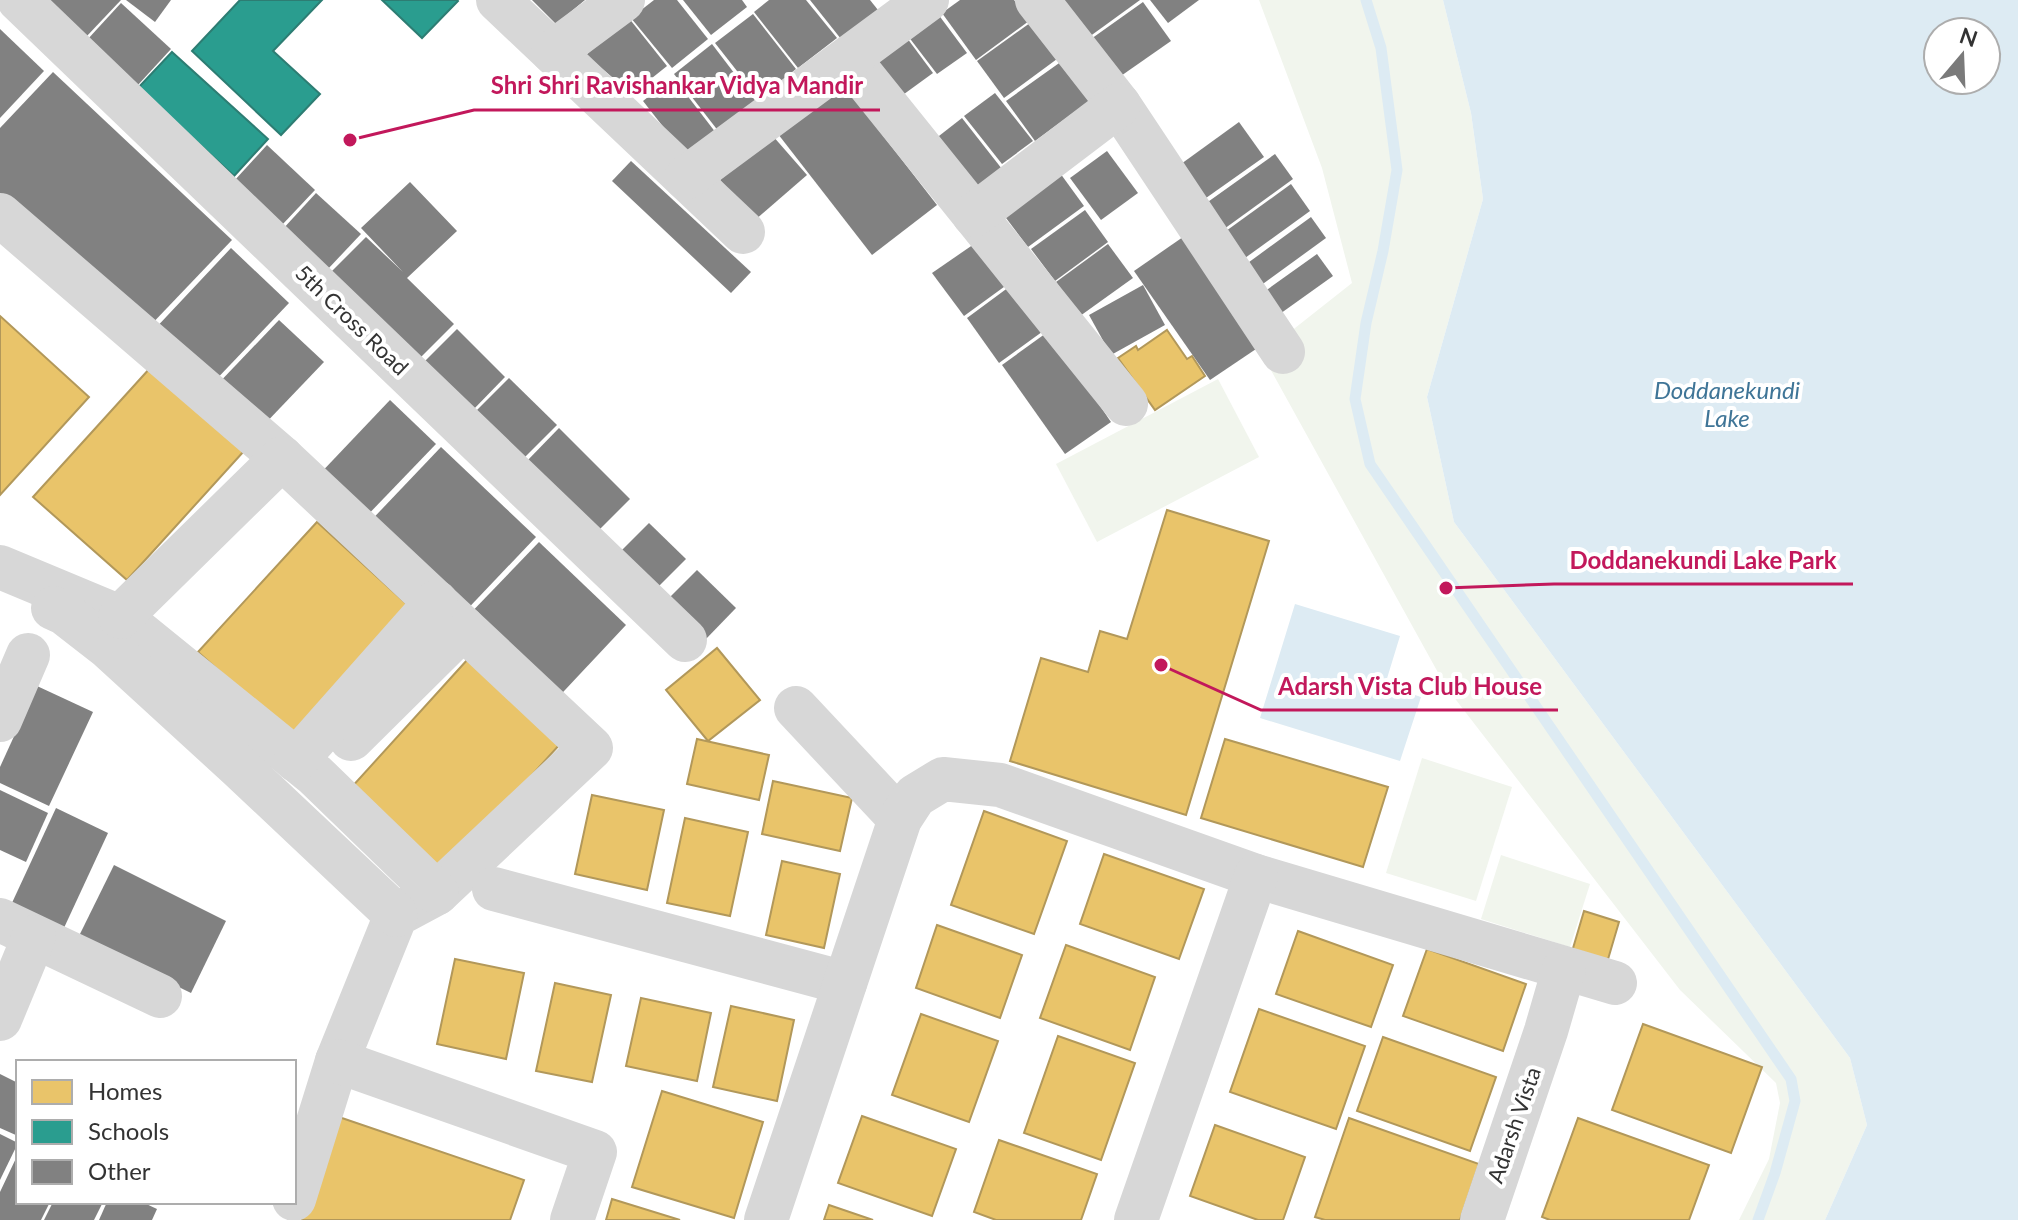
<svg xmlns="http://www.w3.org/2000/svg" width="2018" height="1220" font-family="Lato,sans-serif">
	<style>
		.green { fill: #f1f5ed }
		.water { fill: #ddebf3; fill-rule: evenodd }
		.homes { fill: #e9c46a; stroke: #b2985a; stroke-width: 2 }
		.schools { fill: #2a9d8f; stroke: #2d7d73; stroke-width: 2 }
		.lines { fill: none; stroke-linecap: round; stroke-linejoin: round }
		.stream { stroke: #ddebf3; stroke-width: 11 }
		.building { fill: #818181 }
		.street { stroke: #d7d7d7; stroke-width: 44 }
		.labels { text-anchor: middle; stroke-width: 8; stroke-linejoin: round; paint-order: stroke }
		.street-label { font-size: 22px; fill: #333; stroke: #fff }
		.water-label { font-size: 24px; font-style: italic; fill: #3f7597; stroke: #fff }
		.leader { fill: none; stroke: #c2185b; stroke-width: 3 }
		.callout-dot { fill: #c2185b; stroke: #fff; stroke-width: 3 }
		.callout-label { font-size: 24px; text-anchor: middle; font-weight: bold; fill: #c2185b; stroke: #fff; stroke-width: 8; stroke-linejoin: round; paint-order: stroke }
	</style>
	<rect width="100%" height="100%" fill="#fff"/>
	<g class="green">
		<path d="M 1259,0 L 1443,0 L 1471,113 L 1483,199 L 1427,397 L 1454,522 L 1850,1058 L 1867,1125 L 1825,1220 L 1739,1220 L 1769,1159 L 1780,1103 L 1776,1083 L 1680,990 L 1446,687 L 1262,354 L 1352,283 L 1322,168 Z"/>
		<path d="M 1218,379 L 1259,457 L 1097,542 L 1056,464 Z"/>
		<path d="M 1422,758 L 1512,787 L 1476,901 L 1386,873 Z"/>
		<path d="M 1501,855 L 1590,884 L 1570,947 L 1481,919 Z"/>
	</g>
	<g class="water">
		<path d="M 1443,0 L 2018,0 L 2018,1220 L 1825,1220 L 1867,1125 L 1850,1058 L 1454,522 L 1427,397 L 1483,199 L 1471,113 ZM 1938,32 L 1986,32 L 1986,80 L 1938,80 Z"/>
		<path d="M 1295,604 L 1400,636 L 1385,685 L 1421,697 L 1400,761 L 1260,718 Z"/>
	</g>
	<g class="homes">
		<path d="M 0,316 L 89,397 L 0,495 Z"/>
		<path d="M 1167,330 L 1187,359 L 1192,356 L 1205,376 L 1155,410 L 1118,358 L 1136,346 L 1138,350 Z"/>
		<path d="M 151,367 L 244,451 L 127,580 L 33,497 Z"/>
		<path d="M 1167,510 L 1269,541 L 1186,815 L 1010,761 L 1041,658 L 1088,672 L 1100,631 L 1127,639 Z"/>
		<path d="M 317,522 L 409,606 L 291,735 L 198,652 Z"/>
		<path d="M 717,648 L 760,700 L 708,741 L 666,690 Z"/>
		<path d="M 468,659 L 561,743 L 443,873 L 350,789 Z"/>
		<path d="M 697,739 L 769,755 L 759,800 L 687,784 Z"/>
		<path d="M 1225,739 L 1388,787 L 1363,867 L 1201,818 Z"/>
		<path d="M 773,781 L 852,798 L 840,851 L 762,834 Z"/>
		<path d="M 592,795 L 664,810 L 647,890 L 575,874 Z"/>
		<path d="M 984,811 L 1067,841 L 1034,934 L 951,905 Z"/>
		<path d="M 685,818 L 748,832 L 730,916 L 667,903 Z"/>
		<path d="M 1104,854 L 1204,889 L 1179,959 L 1080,924 Z"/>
		<path d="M 782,861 L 840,874 L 824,948 L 766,935 Z"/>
		<path d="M 1584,911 L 1619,922 L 1606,966 L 1571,955 Z"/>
		<path d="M 937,925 L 1022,955 L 1000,1018 L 916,988 Z"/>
		<path d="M 1298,931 L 1393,965 L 1371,1027 L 1276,994 Z"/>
		<path d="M 1066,945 L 1155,977 L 1130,1050 L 1040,1018 Z"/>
		<path d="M 1427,949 L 1526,984 L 1503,1051 L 1403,1016 Z"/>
		<path d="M 455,959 L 524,973 L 506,1059 L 437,1044 Z"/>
		<path d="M 555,983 L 611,995 L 592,1082 L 536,1071 Z"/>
		<path d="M 641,998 L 711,1013 L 697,1081 L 626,1066 Z"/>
		<path d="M 731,1006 L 794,1020 L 777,1101 L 713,1087 Z"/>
		<path d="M 1259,1009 L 1365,1046 L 1336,1129 L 1230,1092 Z"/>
		<path d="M 921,1014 L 998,1041 L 969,1122 L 892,1095 Z"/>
		<path d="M 1643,1024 L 1762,1067 L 1731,1153 L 1612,1110 Z"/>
		<path d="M 1058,1036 L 1135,1063 L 1101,1160 L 1024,1133 Z"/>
		<path d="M 1383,1037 L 1496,1077 L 1470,1151 L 1357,1111 Z"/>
		<path d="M 662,1091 L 763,1122 L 734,1218 L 632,1187 Z"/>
		<path d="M 336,1116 L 524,1180 L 510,1220 L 300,1220 Z"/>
		<path d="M 862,1116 L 956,1149 L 932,1216 L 838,1183 Z"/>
		<path d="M 1349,1118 L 1479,1164 L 1460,1220 L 1325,1220 L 1315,1217 Z"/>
		<path d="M 1578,1118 L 1709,1165 L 1689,1220 L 1550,1220 L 1542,1217 Z"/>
		<path d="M 1215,1125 L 1305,1157 L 1283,1220 L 1258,1220 L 1190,1196 Z"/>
		<path d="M 999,1140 L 1097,1174 L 1081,1220 L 996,1220 L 974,1212 Z"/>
		<path d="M 612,1199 L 680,1220 L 606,1220 Z"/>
		<path d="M 829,1205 L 873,1220 L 824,1220 Z"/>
	</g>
	<g class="schools">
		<path d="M 240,0 L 322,0 L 273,51 L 320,94 L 281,135 L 192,51 Z"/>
		<path d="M 382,0 L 457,0 L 458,1 L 422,38 Z"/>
		<path d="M 172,52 L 268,139 L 234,176 L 138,88 Z"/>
	</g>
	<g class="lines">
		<path class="stream" d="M 1366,0 L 1381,48 L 1397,170 L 1383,251 L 1366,323 L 1355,399 L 1370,464 L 1791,1079 L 1795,1101 L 1775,1173 L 1758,1220"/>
	</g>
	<g class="building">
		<path d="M 45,0 L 121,0 L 86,37 Z"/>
		<path d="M 126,0 L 171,0 L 155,22 Z"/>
		<path d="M 532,0 L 585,0 L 556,24 Z"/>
		<path d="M 654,0 L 677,0 L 708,39 L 672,68 L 631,18 Z"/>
		<path d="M 683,0 L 742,0 L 747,7 L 711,35 Z"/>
		<path d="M 769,0 L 806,0 L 837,38 L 798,68 L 754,12 Z"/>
		<path d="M 810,0 L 870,0 L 878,10 L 841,39 Z"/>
		<path d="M 960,0 L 1014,0 L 1029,21 L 976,60 L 942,13 Z"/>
		<path d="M 1062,0 L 1140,0 L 1089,37 Z"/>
		<path d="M 1150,0 L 1199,0 L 1168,23 Z"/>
		<path d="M 1143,2 L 1171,41 L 1118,78 L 1091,39 Z"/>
		<path d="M 121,3 L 171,49 L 137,86 L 87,40 Z"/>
		<path d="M 753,14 L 796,69 L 759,99 L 715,43 Z"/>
		<path d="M 938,14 L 967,53 L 937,74 L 908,36 Z"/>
		<path d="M 628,17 L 667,66 L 632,94 L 586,55 Z"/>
		<path d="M 1030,23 L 1057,59 L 1004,98 L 977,61 Z"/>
		<path d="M 0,29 L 44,71 L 0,118 Z"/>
		<path d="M 907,38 L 933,73 L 900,97 L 874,62 Z"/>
		<path d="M 712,44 L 757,103 L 719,132 L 674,74 Z"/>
		<path d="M 1062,61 L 1091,100 L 1035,141 L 1006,101 Z"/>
		<path d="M 53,72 L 232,240 L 146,330 L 0,193 L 0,128 Z"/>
		<path d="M 673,77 L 716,133 L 686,156 L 643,101 Z"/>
		<path d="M 843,84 L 937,205 L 872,255 L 778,134 Z"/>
		<path d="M 995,93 L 1033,141 L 1002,164 L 964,116 Z"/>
		<path d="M 962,118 L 1002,169 L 969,194 L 930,143 Z"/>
		<path d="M 1239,122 L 1264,157 L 1206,198 L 1181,164 Z"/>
		<path d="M 772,135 L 807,175 L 755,220 L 720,180 Z"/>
		<path d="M 267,145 L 315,190 L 282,225 L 234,181 Z"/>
		<path d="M 1107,151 L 1138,193 L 1101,220 L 1070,178 Z"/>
		<path d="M 1275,154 L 1293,179 L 1224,229 L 1205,204 Z"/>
		<path d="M 631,161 L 751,272 L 731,293 L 612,181 Z"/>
		<path d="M 1060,173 L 1084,206 L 1028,247 L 1003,214 Z"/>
		<path d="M 410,182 L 457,231 L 407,278 L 454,324 L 416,362 L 328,275 L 366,237 L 403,272 L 361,228 Z"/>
		<path d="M 1291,184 L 1310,211 L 1245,258 L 1226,231 Z"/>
		<path d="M 316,193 L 361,234 L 327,270 L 282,230 Z"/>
		<path d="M 1085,210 L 1108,242 L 1055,281 L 1031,249 Z"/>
		<path d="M 1311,217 L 1326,238 L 1260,286 L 1245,265 Z"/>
		<path d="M 1183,237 L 1259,347 L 1210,380 L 1134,271 Z"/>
		<path d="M 977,242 L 1008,284 L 964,316 L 932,273 Z"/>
		<path d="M 1108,244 L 1133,278 L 1080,316 L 1056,282 Z"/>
		<path d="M 231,248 L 289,303 L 209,387 L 151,333 Z"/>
		<path d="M 1317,254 L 1333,276 L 1277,316 L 1261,294 Z"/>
		<path d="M 1013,284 L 1046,329 L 999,363 L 967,318 Z"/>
		<path d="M 1143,285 L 1165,325 L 1111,355 L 1089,315 Z"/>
		<path d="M 279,320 L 324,362 L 259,430 L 214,388 Z"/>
		<path d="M 457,329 L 505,377 L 471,412 L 422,364 Z"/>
		<path d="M 1049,331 L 1111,422 L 1065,454 L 1002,365 Z"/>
		<path d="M 509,378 L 557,425 L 520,462 L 472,415 Z"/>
		<path d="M 390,400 L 436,444 L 360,523 L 314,480 Z"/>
		<path d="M 559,428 L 630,499 L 596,533 L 525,463 Z"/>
		<path d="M 441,447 L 536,537 L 458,619 L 362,530 Z"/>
		<path d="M 649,523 L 686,559 L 658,587 L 621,551 Z"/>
		<path d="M 539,542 L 626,625 L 550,706 L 462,622 Z"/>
		<path d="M 697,570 L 736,608 L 704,641 L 665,602 Z"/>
		<path d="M 37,686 L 93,712 L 49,806 L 0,783 L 0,767 Z"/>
		<path d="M 0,790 L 48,813 L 26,862 L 0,850 Z"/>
		<path d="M 56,808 L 108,833 L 63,930 L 11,905 Z"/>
		<path d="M 114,865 L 226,921 L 191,993 L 78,938 Z"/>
		<path d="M 0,1074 L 18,1083 L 18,1136 L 0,1128 Z"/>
		<path d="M 0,1134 L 18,1143 L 0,1180 Z"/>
		<path d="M 18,1154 L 18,1202 L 50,1202 L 41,1220 L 0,1220 L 0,1192 Z"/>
		<path d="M 53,1202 L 103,1202 L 94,1220 L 44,1220 Z"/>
		<path d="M 107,1202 L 142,1202 L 157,1209 L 152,1220 L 99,1220 Z"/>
	</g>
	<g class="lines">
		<g class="street">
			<path d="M 19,0 L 685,640"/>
			<path d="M 498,0 L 743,232"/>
			<path d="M 1037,0 L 1119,105 L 1283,352"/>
			<path d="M 553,52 L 623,0"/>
			<path d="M 849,59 L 1126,404"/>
			<path d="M 686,178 L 927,0"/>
			<path d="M 0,215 L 282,458 L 591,748 L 437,893 L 396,915 L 337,1061 L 294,1199"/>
			<path d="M 974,215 L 1119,105"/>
			<path d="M 0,567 L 120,617 L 315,775 L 437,893"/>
			<path d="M 53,608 L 64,613 L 109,648 L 239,767 L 396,915"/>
			<path d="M 120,617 L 282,458"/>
			<path d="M 796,708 L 900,819"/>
			<path d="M 0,720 L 28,655"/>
			<path d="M 351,739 L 463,628"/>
			<path d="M 296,760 L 436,602"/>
			<path d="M 494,889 L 845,983"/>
			<path d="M 0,920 L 160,996"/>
			<path d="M 0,1019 L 34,937"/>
			<path d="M 337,1061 L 595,1152 L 572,1220"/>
			<path d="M 766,1220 L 900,819 L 915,796 L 943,779 L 1000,785 L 1256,876 L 1615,983"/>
			<path d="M 1136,1220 L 1256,876"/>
			<path d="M 1482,1220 L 1546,1031 L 1564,969"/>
		</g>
	</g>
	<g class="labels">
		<g class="street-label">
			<text transform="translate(352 320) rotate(44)" y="8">5th Cross Road</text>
			<text transform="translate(1514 1125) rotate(-71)" y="8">Adarsh Vista</text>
		</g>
		<g class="water-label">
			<text x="1727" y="399">Doddanekundi<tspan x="1727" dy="28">Lake</tspan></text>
		</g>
	</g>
	<path class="leader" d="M350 140L474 110H880M1446 588L1554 584H1853M1161 665L1261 710H1558"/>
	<g class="callout-dot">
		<circle cx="350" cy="140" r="8"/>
		<circle cx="1446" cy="588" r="8"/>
		<circle cx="1161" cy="665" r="8"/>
	</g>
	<g class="callout-label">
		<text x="677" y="94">Shri Shri Ravishankar Vidya Mandir</text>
		<text x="1703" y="569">Doddanekundi Lake Park</text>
		<text x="1410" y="695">Adarsh Vista Club House</text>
	</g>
	<rect x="16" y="1060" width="280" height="144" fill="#ffffff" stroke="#adadad" stroke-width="2"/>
	<rect x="32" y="1080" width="40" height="24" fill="#e9c46a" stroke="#adadad" stroke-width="2"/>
	<text x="88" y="1100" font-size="24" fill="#333333">Homes</text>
	<rect x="32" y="1120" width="40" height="24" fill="#2a9d8f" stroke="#adadad" stroke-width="2"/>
	<text x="88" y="1140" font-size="24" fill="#333333">Schools</text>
	<rect x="32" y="1160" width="40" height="24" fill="#818181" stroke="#adadad" stroke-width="2"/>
	<text x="88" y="1180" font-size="24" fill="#333333">Other</text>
	<g transform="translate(1962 56) rotate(19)"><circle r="38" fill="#ffffff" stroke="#adadad" stroke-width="2"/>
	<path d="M0-6L14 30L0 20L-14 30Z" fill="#7a7a7a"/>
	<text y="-12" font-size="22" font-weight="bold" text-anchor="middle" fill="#333333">N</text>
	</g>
</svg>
